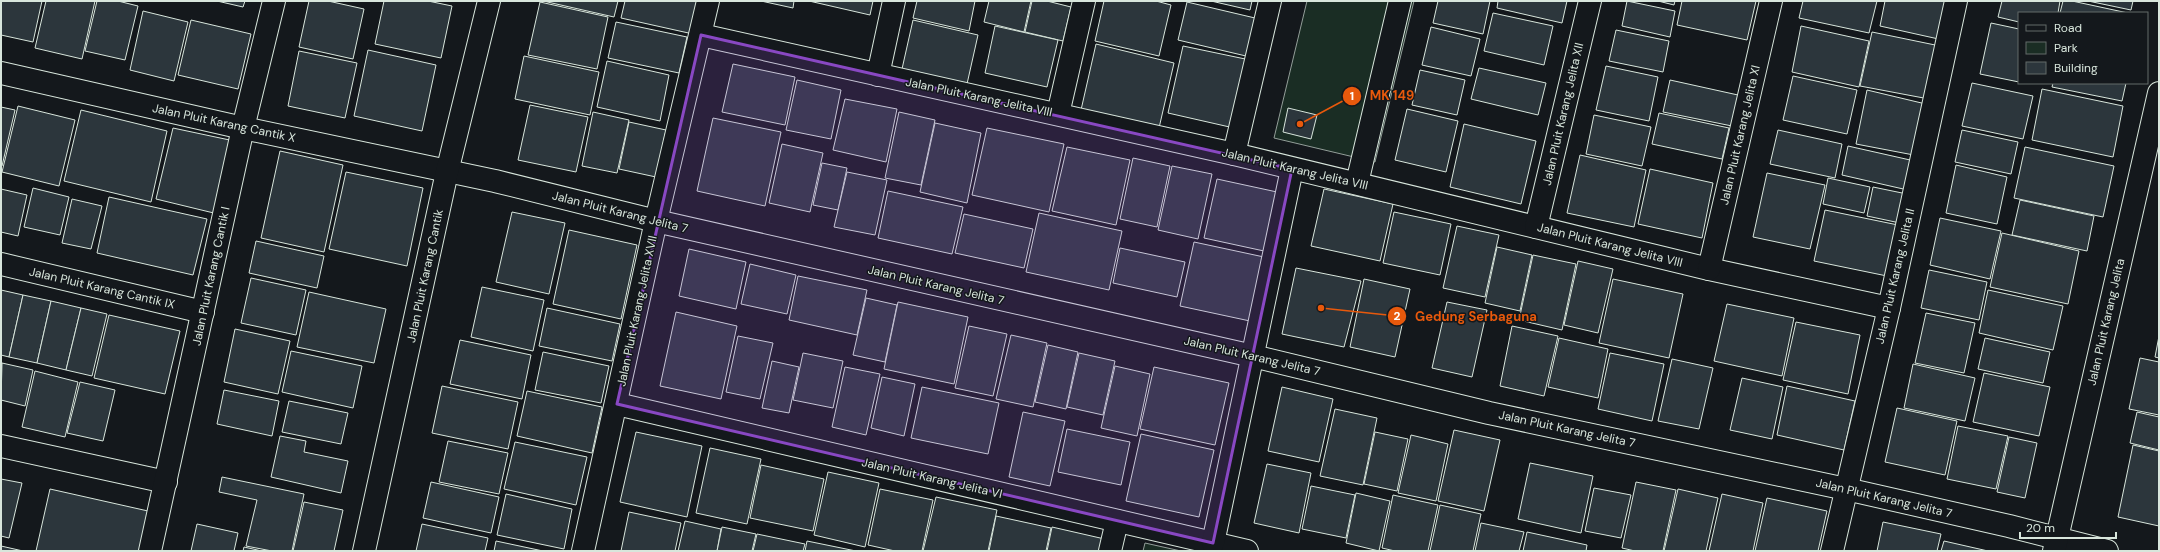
<svg xmlns="http://www.w3.org/2000/svg" width="2160" height="552" font-family="'DM Sans',sans-serif">
	<style>
		.green { fill: #1a2d24; stroke: #939e99 }
		.building { fill: #2c363c; stroke: #d8e6dc }
		.lines { fill: none; stroke-linecap: round; stroke-linejoin: round }
		.minor-casing { stroke: #d8e6dc; stroke-width: 24 }
		.minor { stroke: #14181c; stroke-width: 22 }
		.marked { fill: #8948c3; fill-opacity: 0.2; stroke: #8948c3; stroke-width: 3; stroke-linejoin: round }
		.labels { text-anchor: middle; stroke-width: 3; stroke-linejoin: round; paint-order: stroke }
		.street-label { font-size: 12px; fill: #d8e6dc; stroke: #14181c }
		.leader { fill: none; stroke: #e8590c; stroke-width: 1.5 }
		.callout-dot { fill: #e8590c; stroke: #14181c; stroke-width: 1.5 }
		.mark-label { font-size: 12px; text-anchor: middle; font-weight: bold; fill: #fff }
		.callout-label { font-size: 13px; text-anchor: middle; font-weight: bold; fill: #e8590c; stroke: #14181c; stroke-width: 3; stroke-linejoin: round; paint-order: stroke }
	</style>
	<rect width="100%" height="100%" fill="#14181c"/>
	<g class="green">
		<path d="M 1307,1 L 1414,1 L 1375,162 L 1274,138 Z"/>
		<path d="M 1145,543 L 1181,551 L 1143,551 Z"/>
	</g>
	<g class="building">
		<path d="M 1,1 L 42,1 L 33,42 L 1,35 Z"/>
		<path d="M 46,1 L 95,1 L 82,59 L 35,48 Z"/>
		<path d="M 97,1 L 118,1 L 138,6 L 125,60 L 85,51 Z"/>
		<path d="M 217,1 L 245,1 L 243,7 Z"/>
		<path d="M 309,1 L 328,1 L 364,9 L 353,59 L 299,47 Z"/>
		<path d="M 384,1 L 428,1 L 452,6 L 441,58 L 375,44 Z"/>
		<path d="M 543,1 L 618,1 L 614,17 Z"/>
		<path d="M 625,1 L 700,1 L 693,34 L 621,18 Z"/>
		<path d="M 761,1 L 794,1 L 793,8 Z"/>
		<path d="M 809,1 L 873,1 L 870,15 Z"/>
		<path d="M 917,1 L 975,1 L 969,31 L 913,18 Z"/>
		<path d="M 989,1 L 1031,1 L 1024,32 L 984,22 Z"/>
		<path d="M 1032,1 L 1047,1 L 1071,7 L 1063,41 L 1025,32 Z"/>
		<path d="M 1104,1 L 1156,1 L 1171,5 L 1159,56 L 1095,41 Z"/>
		<path d="M 1211,1 L 1252,1 L 1250,10 Z"/>
		<path d="M 1438,1 L 1490,1 L 1483,34 L 1433,23 Z"/>
		<path d="M 1498,1 L 1567,1 L 1562,23 L 1497,8 Z"/>
		<path d="M 1627,1 L 1675,11 L 1670,37 L 1622,26 Z"/>
		<path d="M 1658,1 L 1675,1 L 1674,5 Z"/>
		<path d="M 1682,1 L 1756,1 L 1747,40 L 1677,25 Z"/>
		<path d="M 1803,1 L 1877,1 L 1869,33 L 1799,18 Z"/>
		<path d="M 1885,1 L 1951,1 L 1943,40 L 1880,26 Z"/>
		<path d="M 2002,1 L 2060,1 L 2058,13 L 2019,13 L 2019,22 L 1998,17 Z"/>
		<path d="M 2063,1 L 2072,1 L 2128,13 L 2060,13 Z"/>
		<path d="M 2088,1 L 2133,1 L 2131,10 Z"/>
		<path d="M 540,2 L 608,17 L 597,69 L 528,55 Z"/>
		<path d="M 1187,2 L 1255,18 L 1246,56 L 1178,40 Z"/>
		<path d="M 143,11 L 188,22 L 174,81 L 130,70 Z"/>
		<path d="M 1493,13 L 1553,26 L 1544,65 L 1484,51 Z"/>
		<path d="M 191,20 L 251,34 L 238,89 L 178,75 Z"/>
		<path d="M 913,20 L 978,35 L 967,84 L 902,69 Z"/>
		<path d="M 616,22 L 687,37 L 679,73 L 608,58 Z"/>
		<path d="M 1991,23 L 2019,29 L 2019,82 L 1980,74 Z"/>
		<path d="M 995,26 L 1058,40 L 1047,87 L 985,73 Z"/>
		<path d="M 1801,26 L 1869,41 L 1859,87 L 1792,72 Z"/>
		<path d="M 1431,27 L 1480,39 L 1471,76 L 1422,65 Z"/>
		<path d="M 1616,30 L 1669,41 L 1663,72 L 1609,61 Z"/>
		<path d="M 1872,32 L 1940,46 L 1929,99 L 1860,86 Z"/>
		<path d="M 1096,44 L 1174,63 L 1159,128 L 1081,110 Z"/>
		<path d="M 1183,46 L 1250,60 L 1234,128 L 1168,113 Z"/>
		<path d="M 368,50 L 436,65 L 422,131 L 354,116 Z"/>
		<path d="M 299,51 L 357,63 L 345,118 L 288,106 Z"/>
		<path d="M 524,56 L 599,72 L 590,115 L 515,99 Z"/>
		<path d="M 607,61 L 669,75 L 660,121 L 597,107 Z"/>
		<path d="M 733,64 L 795,77 L 785,125 L 722,112 Z"/>
		<path d="M 1606,66 L 1658,77 L 1649,121 L 1596,110 Z"/>
		<path d="M 1479,68 L 1546,83 L 1538,115 L 1471,99 Z"/>
		<path d="M 1420,70 L 1465,80 L 1457,115 L 1412,105 Z"/>
		<path d="M 1793,76 L 1857,90 L 1847,134 L 1783,120 Z"/>
		<path d="M 797,80 L 841,90 L 831,139 L 786,130 Z"/>
		<path d="M 1670,80 L 1738,95 L 1732,126 L 1663,112 Z"/>
		<path d="M 1972,83 L 2033,96 L 2023,139 L 1962,126 Z"/>
		<path d="M 2053,83 L 2126,83 L 2122,101 L 2052,87 Z"/>
		<path d="M 2042,89 L 2123,106 L 2113,157 L 2032,140 Z"/>
		<path d="M 1867,90 L 1930,105 L 1919,156 L 1856,144 Z"/>
		<path d="M 845,99 L 897,109 L 886,162 L 833,150 Z"/>
		<path d="M 530,105 L 588,117 L 576,172 L 518,160 Z"/>
		<path d="M 18,106 L 75,120 L 59,186 L 2,172 Z"/>
		<path d="M 1,107 L 15,110 L 2,166 L 1,166 Z"/>
		<path d="M 1288,108 L 1317,115 L 1311,139 L 1283,132 Z"/>
		<path d="M 1407,109 L 1458,121 L 1446,172 L 1395,160 Z"/>
		<path d="M 81,110 L 167,131 L 151,202 L 64,181 Z"/>
		<path d="M 593,112 L 629,120 L 617,173 L 582,166 Z"/>
		<path d="M 899,112 L 935,120 L 921,185 L 885,178 Z"/>
		<path d="M 1659,113 L 1729,128 L 1722,159 L 1652,144 Z"/>
		<path d="M 1594,115 L 1651,127 L 1642,166 L 1586,154 Z"/>
		<path d="M 713,118 L 781,132 L 765,206 L 697,191 Z"/>
		<path d="M 629,122 L 666,130 L 656,177 L 619,169 Z"/>
		<path d="M 935,123 L 981,133 L 967,203 L 920,192 Z"/>
		<path d="M 1464,124 L 1536,141 L 1521,204 L 1450,187 Z"/>
		<path d="M 173,128 L 239,142 L 222,215 L 156,199 Z"/>
		<path d="M 987,128 L 1064,144 L 1049,212 L 972,195 Z"/>
		<path d="M 1778,130 L 1842,144 L 1835,178 L 1770,164 Z"/>
		<path d="M 1962,130 L 2018,142 L 2011,174 L 1955,162 Z"/>
		<path d="M 782,144 L 823,153 L 810,212 L 769,203 Z"/>
		<path d="M 1848,146 L 1919,162 L 1912,191 L 1842,175 Z"/>
		<path d="M 1067,147 L 1130,160 L 1116,225 L 1052,211 Z"/>
		<path d="M 2025,147 L 2114,166 L 2103,217 L 2014,198 Z"/>
		<path d="M 280,151 L 343,165 L 324,252 L 261,238 Z"/>
		<path d="M 1580,155 L 1646,170 L 1634,227 L 1567,213 Z"/>
		<path d="M 1133,158 L 1170,166 L 1157,227 L 1120,219 Z"/>
		<path d="M 822,163 L 847,168 L 838,210 L 813,205 Z"/>
		<path d="M 1956,165 L 2007,177 L 1997,224 L 1946,213 Z"/>
		<path d="M 1172,166 L 1212,174 L 1198,239 L 1158,230 Z"/>
		<path d="M 1650,169 L 1713,183 L 1702,238 L 1638,224 Z"/>
		<path d="M 346,172 L 423,188 L 407,266 L 329,249 Z"/>
		<path d="M 847,172 L 887,180 L 875,235 L 834,227 Z"/>
		<path d="M 1767,173 L 1825,185 L 1810,249 L 1753,237 Z"/>
		<path d="M 1828,178 L 1870,187 L 1864,213 L 1823,204 Z"/>
		<path d="M 1217,179 L 1277,192 L 1264,251 L 1204,238 Z"/>
		<path d="M 1873,187 L 1907,194 L 1900,223 L 1867,216 Z"/>
		<path d="M 33,188 L 69,197 L 60,235 L 24,227 Z"/>
		<path d="M 1,189 L 27,195 L 18,236 L 1,232 Z"/>
		<path d="M 1324,189 L 1393,204 L 1380,261 L 1311,246 Z"/>
		<path d="M 888,191 L 963,207 L 952,254 L 878,238 Z"/>
		<path d="M 109,197 L 207,219 L 193,275 L 97,253 Z"/>
		<path d="M 72,199 L 102,206 L 91,249 L 62,243 Z"/>
		<path d="M 2020,200 L 2094,216 L 2087,251 L 2012,235 Z"/>
		<path d="M 1825,210 L 1898,225 L 1887,276 L 1814,261 Z"/>
		<path d="M 512,212 L 565,223 L 549,294 L 496,282 Z"/>
		<path d="M 1394,212 L 1451,224 L 1440,275 L 1383,263 Z"/>
		<path d="M 1039,213 L 1122,231 L 1109,290 L 1026,272 Z"/>
		<path d="M 964,214 L 1033,229 L 1024,268 L 955,253 Z"/>
		<path d="M 1940,218 L 2001,231 L 1990,279 L 1930,265 Z"/>
		<path d="M 1457,226 L 1499,235 L 1485,297 L 1443,288 Z"/>
		<path d="M 569,230 L 637,245 L 621,319 L 553,304 Z"/>
		<path d="M 2002,233 L 2079,251 L 2068,304 L 1990,287 Z"/>
		<path d="M 256,241 L 324,256 L 317,288 L 249,273 Z"/>
		<path d="M 1194,242 L 1264,257 L 1250,321 L 1180,306 Z"/>
		<path d="M 1497,247 L 1532,255 L 1520,311 L 1485,303 Z"/>
		<path d="M 1120,248 L 1185,262 L 1177,297 L 1113,283 Z"/>
		<path d="M 689,249 L 746,262 L 736,309 L 679,296 Z"/>
		<path d="M 1533,255 L 1576,264 L 1562,330 L 1519,320 Z"/>
		<path d="M 1578,261 L 1613,269 L 1598,333 L 1564,325 Z"/>
		<path d="M 750,264 L 796,275 L 787,314 L 741,304 Z"/>
		<path d="M 1296,268 L 1361,281 L 1344,347 L 1282,334 Z"/>
		<path d="M 1929,270 L 1987,282 L 1979,320 L 1921,308 Z"/>
		<path d="M 798,276 L 867,290 L 857,335 L 789,320 Z"/>
		<path d="M 251,278 L 306,290 L 296,335 L 241,323 Z"/>
		<path d="M 1364,279 L 1410,289 L 1395,357 L 1350,347 Z"/>
		<path d="M 1613,279 L 1683,294 L 1669,358 L 1599,343 Z"/>
		<path d="M 482,287 L 544,300 L 533,351 L 471,337 Z"/>
		<path d="M 1,290 L 23,295 L 9,357 L 1,355 Z"/>
		<path d="M 1988,290 L 2063,306 L 2053,350 L 1979,333 Z"/>
		<path d="M 309,292 L 386,309 L 374,363 L 297,347 Z"/>
		<path d="M 23,295 L 51,301 L 37,363 L 9,357 Z"/>
		<path d="M 866,298 L 897,305 L 885,362 L 853,355 Z"/>
		<path d="M 51,301 L 81,308 L 66,370 L 37,363 Z"/>
		<path d="M 898,302 L 968,317 L 954,384 L 884,369 Z"/>
		<path d="M 1447,302 L 1487,310 L 1472,377 L 1432,368 Z"/>
		<path d="M 1727,304 L 1794,318 L 1782,376 L 1714,361 Z"/>
		<path d="M 81,308 L 107,314 L 92,376 L 66,370 Z"/>
		<path d="M 547,308 L 620,324 L 612,361 L 539,346 Z"/>
		<path d="M 676,312 L 737,326 L 721,399 L 660,386 Z"/>
		<path d="M 1926,313 L 1975,323 L 1964,373 L 1915,363 Z"/>
		<path d="M 109,315 L 180,331 L 165,394 L 94,378 Z"/>
		<path d="M 1796,322 L 1860,335 L 1848,394 L 1783,380 Z"/>
		<path d="M 969,326 L 1007,334 L 993,396 L 955,388 Z"/>
		<path d="M 1512,326 L 1558,336 L 1544,396 L 1500,386 Z"/>
		<path d="M 235,329 L 290,341 L 278,394 L 224,382 Z"/>
		<path d="M 1011,335 L 1047,343 L 1033,407 L 996,399 Z"/>
		<path d="M 738,336 L 773,343 L 760,399 L 726,392 Z"/>
		<path d="M 2159,336 L 2159,358 L 2155,357 Z"/>
		<path d="M 1559,338 L 1608,349 L 1598,398 L 1548,387 Z"/>
		<path d="M 1985,338 L 2050,352 L 2043,383 L 1978,369 Z"/>
		<path d="M 460,340 L 531,355 L 522,399 L 450,384 Z"/>
		<path d="M 1048,345 L 1078,352 L 1066,409 L 1035,402 Z"/>
		<path d="M 291,351 L 362,366 L 353,408 L 282,392 Z"/>
		<path d="M 543,352 L 609,366 L 601,403 L 535,390 Z"/>
		<path d="M 803,353 L 843,361 L 833,408 L 793,400 Z"/>
		<path d="M 1079,353 L 1115,361 L 1103,415 L 1067,407 Z"/>
		<path d="M 1610,353 L 1664,364 L 1652,421 L 1598,409 Z"/>
		<path d="M 2140,358 L 2159,362 L 2159,415 L 2129,409 Z"/>
		<path d="M 1672,359 L 1713,368 L 1699,429 L 1658,421 Z"/>
		<path d="M 772,361 L 799,367 L 789,413 L 762,408 Z"/>
		<path d="M 2,363 L 33,370 L 25,406 L 1,400 Z"/>
		<path d="M 1913,364 L 1975,378 L 1965,421 L 1904,408 Z"/>
		<path d="M 1115,366 L 1150,374 L 1137,436 L 1101,428 Z"/>
		<path d="M 845,367 L 880,374 L 866,435 L 832,427 Z"/>
		<path d="M 1154,367 L 1229,383 L 1215,445 L 1140,429 Z"/>
		<path d="M 35,371 L 78,382 L 65,437 L 22,427 Z"/>
		<path d="M 1984,373 L 2050,387 L 2039,436 L 1973,422 Z"/>
		<path d="M 882,377 L 915,384 L 904,436 L 871,428 Z"/>
		<path d="M 1742,378 L 1783,387 L 1772,439 L 1730,430 Z"/>
		<path d="M 80,382 L 115,390 L 103,441 L 67,433 Z"/>
		<path d="M 442,386 L 518,402 L 508,449 L 432,433 Z"/>
		<path d="M 1787,386 L 1855,401 L 1844,450 L 1777,435 Z"/>
		<path d="M 922,387 L 999,403 L 988,454 L 911,438 Z"/>
		<path d="M 1282,387 L 1333,399 L 1319,462 L 1268,451 Z"/>
		<path d="M 224,390 L 279,401 L 272,436 L 217,424 Z"/>
		<path d="M 527,391 L 602,407 L 592,453 L 517,436 Z"/>
		<path d="M 289,401 L 348,413 L 341,444 L 282,432 Z"/>
		<path d="M 1897,408 L 1957,421 L 1945,475 L 1885,462 Z"/>
		<path d="M 1335,409 L 1377,418 L 1363,485 L 1320,476 Z"/>
		<path d="M 1023,412 L 1065,421 L 1050,486 L 1009,477 Z"/>
		<path d="M 2137,412 L 2159,417 L 2159,450 L 2130,443 Z"/>
		<path d="M 1958,426 L 2008,436 L 1996,489 L 1947,479 Z"/>
		<path d="M 1067,429 L 1130,442 L 1121,485 L 1058,472 Z"/>
		<path d="M 1454,430 L 1500,440 L 1484,511 L 1438,501 Z"/>
		<path d="M 636,432 L 702,446 L 687,517 L 620,502 Z"/>
		<path d="M 1375,432 L 1408,439 L 1397,491 L 1364,484 Z"/>
		<path d="M 1141,434 L 1214,450 L 1199,517 L 1126,501 Z"/>
		<path d="M 1411,435 L 1448,444 L 1436,501 L 1398,493 Z"/>
		<path d="M 280,436 L 306,441 L 304,452 L 348,461 L 341,493 L 271,477 Z"/>
		<path d="M 2009,437 L 2037,443 L 2025,498 L 1997,492 Z"/>
		<path d="M 448,441 L 508,453 L 499,494 L 439,482 Z"/>
		<path d="M 515,442 L 587,457 L 576,505 L 504,489 Z"/>
		<path d="M 2133,445 L 2159,451 L 2159,526 L 2118,517 Z"/>
		<path d="M 710,448 L 761,459 L 747,524 L 696,513 Z"/>
		<path d="M 1530,463 L 1593,476 L 1581,533 L 1518,519 Z"/>
		<path d="M 1267,464 L 1311,473 L 1299,533 L 1254,523 Z"/>
		<path d="M 761,465 L 824,479 L 813,531 L 750,518 Z"/>
		<path d="M 828,472 L 879,483 L 865,547 L 814,535 Z"/>
		<path d="M 222,477 L 304,494 L 292,551 L 272,551 L 246,546 L 257,500 L 219,492 Z"/>
		<path d="M 1,479 L 22,483 L 9,538 L 1,536 Z"/>
		<path d="M 431,482 L 499,497 L 491,533 L 423,518 Z"/>
		<path d="M 1636,482 L 1676,490 L 1663,551 L 1635,551 L 1622,548 Z"/>
		<path d="M 1311,486 L 1355,495 L 1346,538 L 1302,529 Z"/>
		<path d="M 1594,488 L 1631,495 L 1621,538 L 1585,531 Z"/>
		<path d="M 50,489 L 148,511 L 139,551 L 36,551 Z"/>
		<path d="M 880,489 L 933,500 L 922,551 L 895,551 L 868,545 Z"/>
		<path d="M 1678,489 L 1718,498 L 1706,551 L 1664,551 Z"/>
		<path d="M 1356,493 L 1390,501 L 1379,551 L 1346,543 Z"/>
		<path d="M 506,494 L 572,509 L 564,549 L 497,535 Z"/>
		<path d="M 1722,494 L 1763,503 L 1753,551 L 1709,551 Z"/>
		<path d="M 1393,495 L 1438,505 L 1428,551 L 1395,551 L 1382,548 Z"/>
		<path d="M 936,497 L 997,510 L 988,551 L 923,551 Z"/>
		<path d="M 1767,498 L 1827,511 L 1818,551 L 1755,551 Z"/>
		<path d="M 304,502 L 343,510 L 334,551 L 293,551 Z"/>
		<path d="M 1440,505 L 1481,514 L 1473,551 L 1430,551 Z"/>
		<path d="M 629,512 L 681,523 L 675,551 L 621,551 Z"/>
		<path d="M 996,516 L 1051,528 L 1046,551 L 989,551 Z"/>
		<path d="M 685,521 L 721,529 L 717,551 L 678,551 Z"/>
		<path d="M 1883,522 L 1941,534 L 1937,551 L 1877,551 Z"/>
		<path d="M 1481,523 L 1524,532 L 1519,551 L 1475,551 Z"/>
		<path d="M 197,524 L 238,533 L 234,551 L 191,551 Z"/>
		<path d="M 422,524 L 488,538 L 485,551 L 416,551 Z"/>
		<path d="M 722,527 L 756,534 L 752,551 L 717,551 Z"/>
		<path d="M 1052,527 L 1109,540 L 1106,551 L 1047,551 Z"/>
		<path d="M 1527,532 L 1587,545 L 1586,551 L 1523,551 Z"/>
		<path d="M 757,534 L 805,544 L 803,551 L 753,551 Z"/>
		<path d="M 496,541 L 543,551 L 494,551 Z"/>
		<path d="M 807,541 L 856,551 L 805,551 Z"/>
		<path d="M 1944,541 L 1988,551 L 1941,551 Z"/>
		<path d="M 1,546 L 23,551 L 1,551 Z"/>
		<path d="M 244,547 L 262,551 L 243,551 Z"/>
	</g>
	<g class="lines">
		<g class="minor-casing">
			<g id="minor">
				<path d="M 701,35 L 1234,154 L 1709,269 L 1889,308"/>
				<path d="M 1,73 L 243,128 L 495,181 L 656,221 L 1253,356 L 1489,413 L 1846,489 L 2009,526 L 2107,551"/>
				<path d="M 878,75 L 894,1"/>
				<path d="M 1058,114 L 1084,1"/>
				<path d="M 1234,154 L 1270,1"/>
				<path d="M 1357,183 L 1400,1"/>
				<path d="M 1536,227 L 1590,1"/>
				<path d="M 1,264 L 203,312"/>
				<path d="M 1709,269 L 1771,1"/>
				<path d="M 617,404 L 1247,551"/>
				<path d="M 1,446 L 166,482"/>
				<path d="M 1213,543 L 1292,169"/>
				<path d="M 150,551 L 243,128 L 274,1"/>
				<path d="M 364,551 L 447,172 L 489,1"/>
				<path d="M 583,551 L 656,221 L 708,1"/>
				<path d="M 1110,551 L 1117,521"/>
				<path d="M 1832,551 L 1889,308 L 1956,1"/>
				<path d="M 2054,551 L 2159,93"/>
			</g>
		</g>
		<use href="#minor" class="minor"/>
	</g>
	<path class="marked" d="M 701,35 L 1292,169 L 1213,543 L 617,404 Z"/>
	<g class="labels">
		<g class="street-label">
			<text transform="translate(979 97) rotate(12)" y="4">Jalan Pluit Karang Jelita VIII</text>
			<text transform="translate(1563 114) rotate(-77)" y="4">Jalan Pluit Karang Jelita XII</text>
			<text transform="translate(224 123) rotate(12)" y="4">Jalan Pluit Karang Cantik X</text>
			<text transform="translate(1740 135) rotate(-77)" y="4">Jalan Pluit Karang Jelita XI</text>
			<text transform="translate(1295 169) rotate(13)" y="4">Jalan Pluit Karang Jelita VIII</text>
			<text transform="translate(620 212) rotate(14)" y="4">Jalan Pluit Karang Jelita 7</text>
			<text transform="translate(1610 245) rotate(14)" y="4">Jalan Pluit Karang Jelita VIII</text>
			<text transform="translate(211 276) rotate(-78)" y="4">Jalan Pluit Karang Cantik I</text>
			<text transform="translate(425 276) rotate(-78)" y="4">Jalan Pluit Karang Cantik</text>
			<text transform="translate(1895 276) rotate(-77)" y="4">Jalan Pluit Karang Jelita II</text>
			<text transform="translate(936 285) rotate(13)" y="4">Jalan Pluit Karang Jelita 7</text>
			<text transform="translate(102 288) rotate(13)" y="4">Jalan Pluit Karang Cantik IX</text>
			<text transform="translate(637 311) rotate(-78)" y="4">Jalan Pluit Karang Jelita XVII</text>
			<text transform="translate(2106 322) rotate(-77)" y="4">Jalan Pluit Karang Jelita</text>
			<text transform="translate(1252 356) rotate(13)" y="4">Jalan Pluit Karang Jelita 7</text>
			<text transform="translate(1567 429) rotate(12)" y="4">Jalan Pluit Karang Jelita 7</text>
			<text transform="translate(932 478) rotate(13)" y="4">Jalan Pluit Karang Jelita VI</text>
			<text transform="translate(1884 498) rotate(13)" y="4">Jalan Pluit Karang Jelita 7</text>
		</g>
	</g>
	<path class="leader" d="M1300 124L1352 96M1321 308L1397 316"/>
	<g class="callout-dot">
		<circle cx="1300" cy="124" r="4"/>
		<circle cx="1321" cy="308" r="4"/>
		<circle cx="1352" cy="96" r="10"/>
		<circle cx="1397" cy="316" r="10"/>
	</g>
	<g class="mark-label">
		<text x="1352" y="100">1</text>
		<text x="1397" y="320">2</text>
	</g>
	<g class="callout-label">
		<text x="1392" y="100">MK 149</text>
		<text x="1476" y="321">Gedung Serbaguna</text>
	</g>
	<rect width="2160" height="552" fill="none" stroke="#d8e6dc" stroke-width="4"/>
	<rect x="2018" y="12" width="130" height="72" fill="#14181c" stroke="#626a69"/>
	<rect x="2026" y="25" width="20" height="6" fill="#14181c" stroke="#626a69"/>
	<text x="2054" y="32" font-size="12" fill="#d8e6dc">Road</text>
	<rect x="2026" y="42" width="20" height="12" fill="#1a2d24" stroke="#626a69"/>
	<text x="2054" y="52" font-size="12" fill="#d8e6dc">Park</text>
	<rect x="2026" y="62" width="20" height="12" fill="#2c363c" stroke="#626a69"/>
	<text x="2054" y="72" font-size="12" fill="#d8e6dc">Building</text>
	<path d="M2020 532v6h96v-6" fill="none" stroke="#d8e6dc" stroke-width="2"/>
	<text x="2026" y="532" font-size="12" fill="#d8e6dc" stroke="#14181c" stroke-width="3" paint-order="stroke">20 m</text>
</svg>
